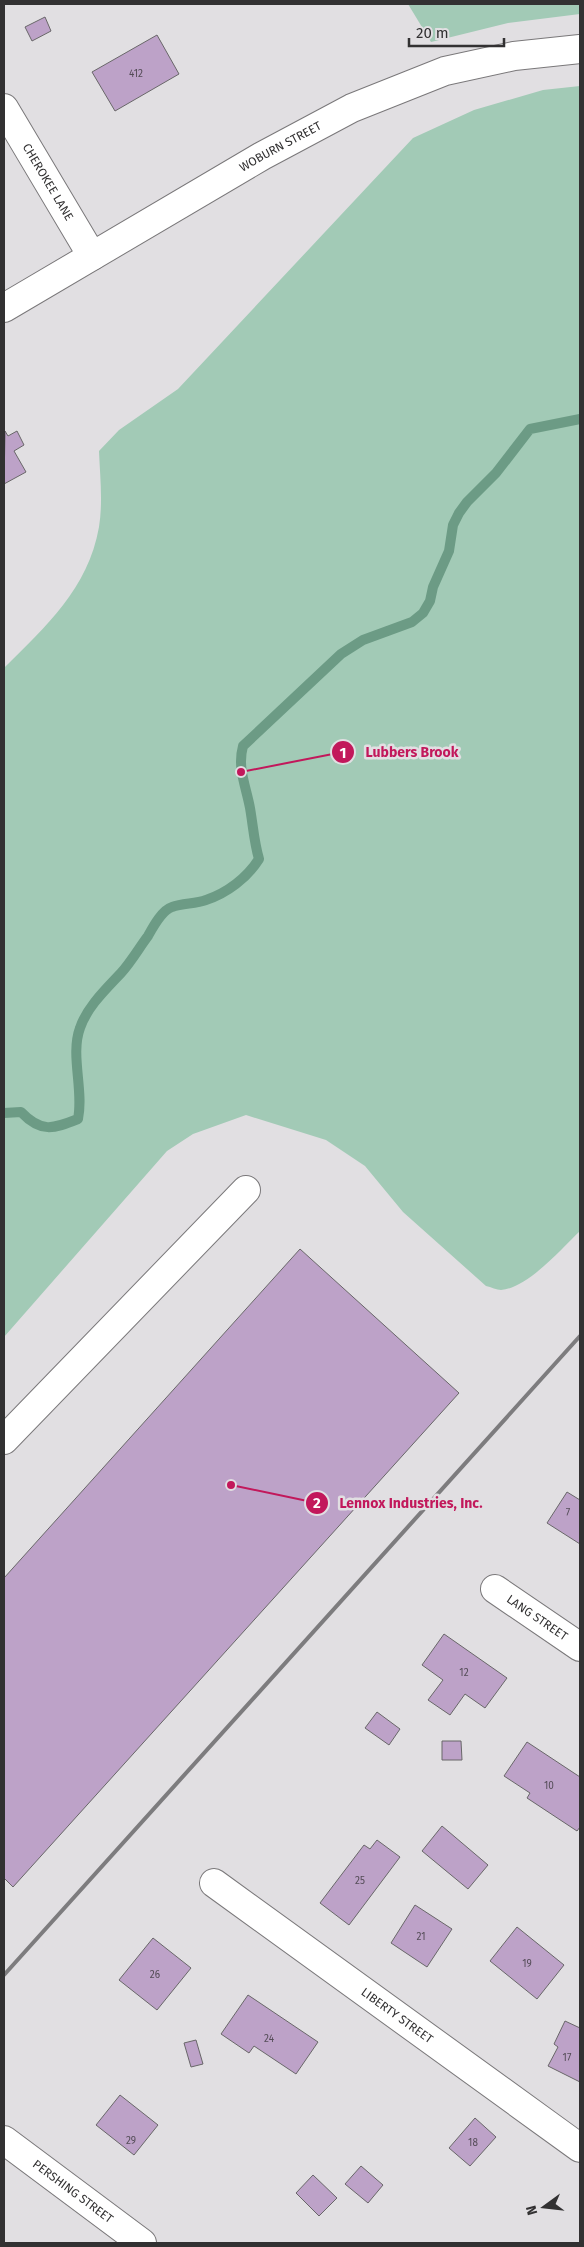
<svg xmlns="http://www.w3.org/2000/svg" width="584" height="2247" font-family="'Fira Sans',sans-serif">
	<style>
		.green { fill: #a2cab6 }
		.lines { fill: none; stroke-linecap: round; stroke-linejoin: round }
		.stream { stroke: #6c9b85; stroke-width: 10 }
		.building { fill: #bda2c8; stroke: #696769 }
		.minor-casing { stroke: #7a787a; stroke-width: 30 }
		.minor { stroke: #fff; stroke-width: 28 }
		.rail { stroke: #7d7c7e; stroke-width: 4 }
		.labels { text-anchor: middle; stroke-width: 5; stroke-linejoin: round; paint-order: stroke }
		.number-label { font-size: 10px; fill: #554d58 }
		.street-label { font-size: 12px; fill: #323132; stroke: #e1dfe2 }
		.leader { fill: none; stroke: #c2185b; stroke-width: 2 }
		.callout-dot { fill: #c2185b; stroke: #e1dfe2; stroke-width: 2 }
		.mark-label { font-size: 15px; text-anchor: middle; font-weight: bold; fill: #fff }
		.callout-label { font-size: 14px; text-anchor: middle; font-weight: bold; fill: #c2185b; stroke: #e1dfe2; stroke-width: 5; stroke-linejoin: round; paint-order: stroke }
	</style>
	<rect width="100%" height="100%" fill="#e1dfe2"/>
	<g class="green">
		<path d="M 408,4 L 580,4 L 580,14 L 508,23 L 431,42 Z"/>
		<path d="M 580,86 L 580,1231 C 562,1248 528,1288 501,1290 C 497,1290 491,1287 486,1286 L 403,1212 L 365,1166 L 326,1140 L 246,1115 L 193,1134 L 167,1151 L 4,1337 L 4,668 C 46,626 88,589 99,527 C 103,502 100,476 99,451 L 119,430 L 178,389 L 413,138 L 474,110 L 543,90 Z"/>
	</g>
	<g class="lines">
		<path class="stream" d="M 4,1113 L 21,1112 C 41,1133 53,1129 78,1119 C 84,1090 70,1055 80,1028 C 87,1007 106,989 121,973 C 131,962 139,948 148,936 C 153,927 162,910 172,907 C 183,903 195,904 206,900 C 227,893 247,878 259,859 C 254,842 253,825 250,808 C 246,786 237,768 243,746 L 341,654 L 363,640 L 412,622 L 423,613 L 430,601 L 433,587 L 449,551 L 453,525 L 459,513 L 467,502 L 496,473 L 530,429 L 580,419"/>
	</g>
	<g class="building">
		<path d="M 45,17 L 51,31 L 32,41 L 25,27 Z"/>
		<path d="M 157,35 L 179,74 L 115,111 L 92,72 Z"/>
		<path d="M 5,431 L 8,436 L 17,431 L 24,445 L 14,451 L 26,472 L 4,484 Z"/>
		<path d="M 300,1249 L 459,1393 L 13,1887 L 4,1878 L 4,1578 Z"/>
		<path d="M 567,1492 L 580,1500 L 580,1544 L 547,1523 Z"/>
		<path d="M 444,1634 L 507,1678 L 485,1708 L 465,1694 L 450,1715 L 428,1700 L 443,1680 L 422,1665 Z"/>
		<path d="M 377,1712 L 400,1729 L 389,1745 L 365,1728 Z"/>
		<path d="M 442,1741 L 461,1741 L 462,1760 L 442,1760 Z"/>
		<path d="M 527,1742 L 580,1777 L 580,1827 L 577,1831 L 527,1798 L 530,1793 L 504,1776 Z"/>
		<path d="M 442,1826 L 488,1865 L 468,1889 L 422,1851 Z"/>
		<path d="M 377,1840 L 400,1857 L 349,1925 L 320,1903 L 364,1845 L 370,1849 Z"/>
		<path d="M 415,1905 L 452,1929 L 427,1967 L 391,1943 Z"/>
		<path d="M 517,1927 L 564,1965 L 537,1999 L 490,1961 Z"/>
		<path d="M 153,1938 L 191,1968 L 157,2010 L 119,1980 Z"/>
		<path d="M 248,1995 L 318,2042 L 296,2074 L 254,2046 L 249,2053 L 221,2034 Z"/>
		<path d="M 565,2021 L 580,2028 L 580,2082 L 548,2066 L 558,2047 L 554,2044 Z"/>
		<path d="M 196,2040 L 203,2064 L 191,2067 L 184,2043 Z"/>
		<path d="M 120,2095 L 158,2125 L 134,2155 L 96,2125 Z"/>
		<path d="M 475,2118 L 496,2137 L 470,2166 L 449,2148 Z"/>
		<path d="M 361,2166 L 383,2185 L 368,2203 L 345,2184 Z"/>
		<path d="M 313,2175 L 337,2198 L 319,2216 L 296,2193 Z"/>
	</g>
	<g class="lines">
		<g class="minor-casing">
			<g id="minor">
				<path id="s1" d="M 4,108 L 92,256"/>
				<path id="s2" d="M 4,308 L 262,156 L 352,108 L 445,71 L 514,56 L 580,49"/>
				<path d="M 4,1440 L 246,1190"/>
				<path id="s3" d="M 495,1589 L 580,1647"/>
				<path id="s4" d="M 214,1883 L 580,2148"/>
				<path id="s5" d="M 4,2140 L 142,2243"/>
			</g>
		</g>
		<use href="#minor" class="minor"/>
		<path class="rail" d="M 4,1975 L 580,1336"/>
	</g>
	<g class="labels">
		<g class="number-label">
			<text x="136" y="77">412</text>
			<text x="568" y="1516">7</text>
			<text x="464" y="1676">12</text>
			<text x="549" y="1789">10</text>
			<text x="360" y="1884">25</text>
			<text x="421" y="1940">21</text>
			<text x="527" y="1967">19</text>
			<text x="155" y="1978">26</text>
			<text x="269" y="2042">24</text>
			<text x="567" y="2061">17</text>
			<text x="131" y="2144">29</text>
			<text x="473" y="2146">18</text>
		</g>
		<g class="street-label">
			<text dy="4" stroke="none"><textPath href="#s2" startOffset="320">WOBURN STREET</textPath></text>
			<text dy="4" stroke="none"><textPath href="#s1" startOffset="86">CHEROKEE LANE</textPath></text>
			<text dy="4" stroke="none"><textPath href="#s3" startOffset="51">LANG STREET</textPath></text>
			<text dy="4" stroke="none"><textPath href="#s4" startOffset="226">LIBERTY STREET</textPath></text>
			<text dy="4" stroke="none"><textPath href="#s5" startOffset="86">PERSHING STREET</textPath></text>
		</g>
	</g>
	<path class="leader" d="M241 772L343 752M231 1485L317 1503"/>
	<g class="callout-dot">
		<circle cx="241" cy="772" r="5"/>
		<circle cx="231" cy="1485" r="5"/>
		<circle cx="343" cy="752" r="12"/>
		<circle cx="317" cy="1503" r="12"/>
	</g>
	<g class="mark-label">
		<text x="343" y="758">1</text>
		<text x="317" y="1508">2</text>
	</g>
	<g class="callout-label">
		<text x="412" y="757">Lubbers Brook</text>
		<text x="411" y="1508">Lennox Industries, Inc.</text>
	</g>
	<rect width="584" height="2247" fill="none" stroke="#323132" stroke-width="10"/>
	<g transform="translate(544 2207) rotate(255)" stroke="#e1dfe2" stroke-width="4" paint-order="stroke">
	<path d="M0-4L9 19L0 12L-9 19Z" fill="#323132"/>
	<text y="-8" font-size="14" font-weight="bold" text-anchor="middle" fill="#323132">N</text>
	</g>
	<path d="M409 38v8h95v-8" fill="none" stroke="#323132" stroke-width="2.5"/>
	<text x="416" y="38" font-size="15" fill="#323132" stroke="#e1dfe2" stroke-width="4" paint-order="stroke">20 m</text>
</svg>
